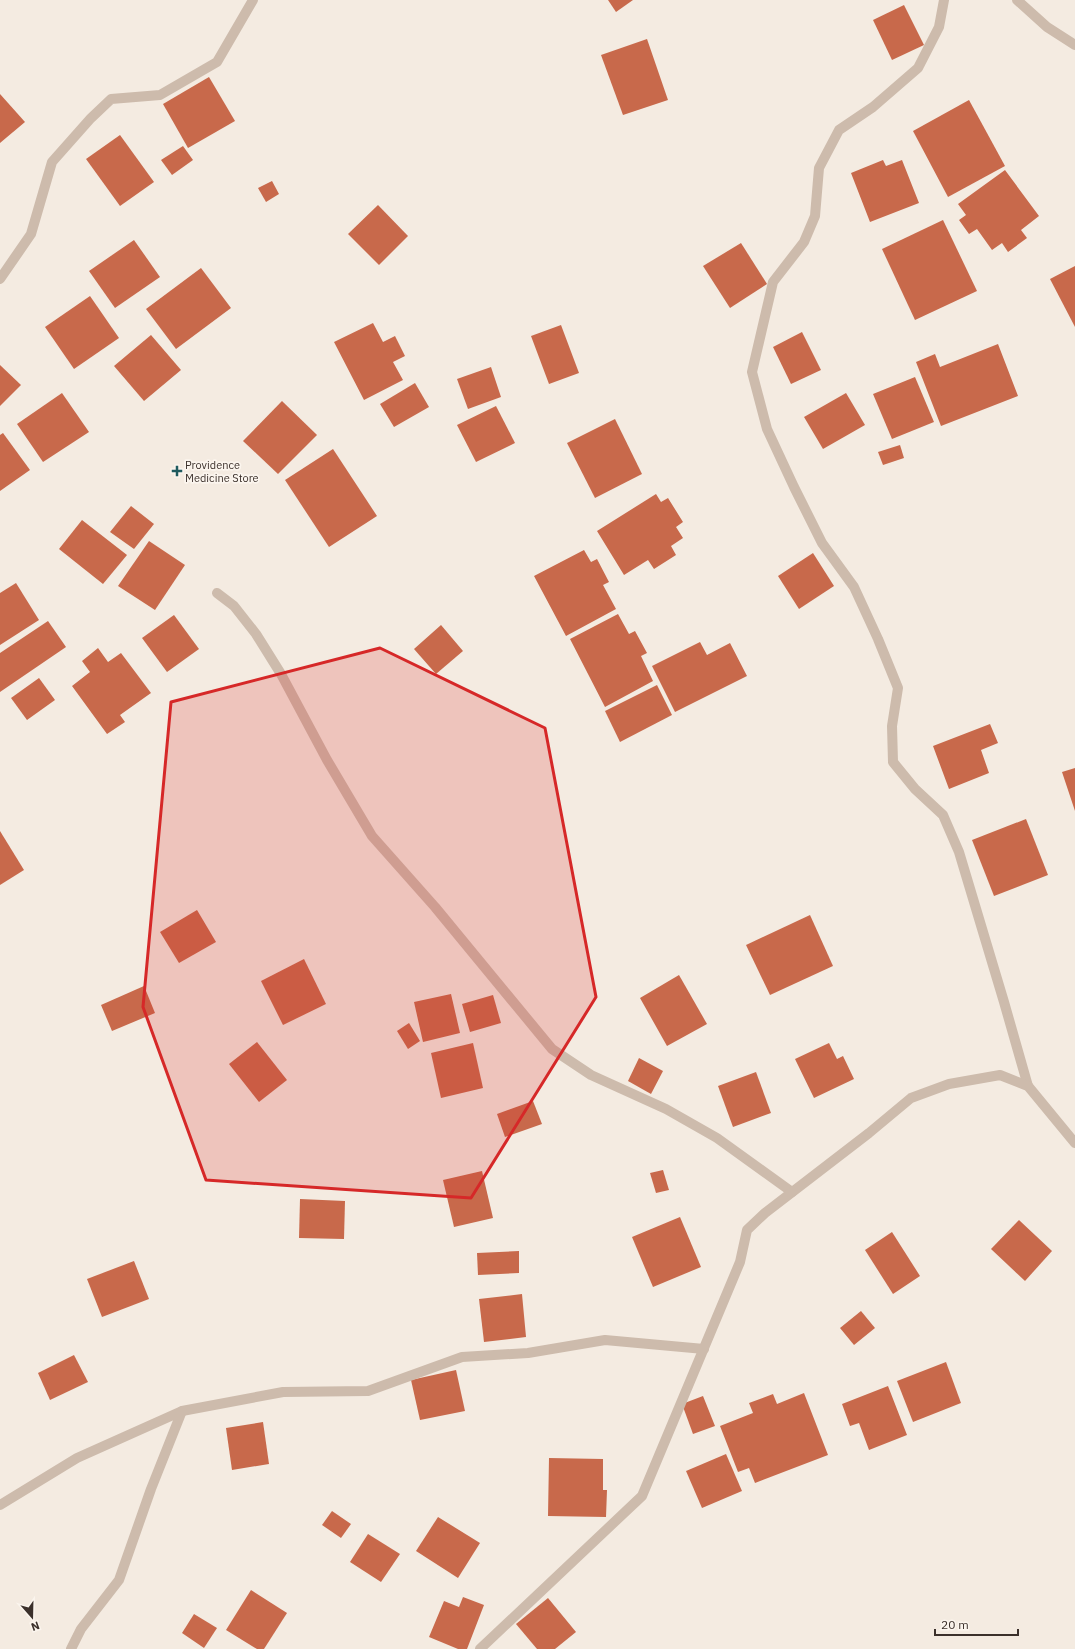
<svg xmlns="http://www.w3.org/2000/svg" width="1075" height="1649" font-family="'IBM Plex Sans',sans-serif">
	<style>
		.building { fill: #c8694b }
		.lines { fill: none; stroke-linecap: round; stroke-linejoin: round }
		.street { stroke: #cdbbac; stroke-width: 10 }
		.marked { fill: #d62828; fill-opacity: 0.2; stroke: #d62828; stroke-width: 3; stroke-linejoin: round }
		.poi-dot { fill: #1f5a5e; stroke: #fbf5ee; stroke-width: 1.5 }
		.labels { text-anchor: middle; stroke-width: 3.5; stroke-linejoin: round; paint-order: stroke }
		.poi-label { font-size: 11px; fill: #3b302b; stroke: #fbf5ee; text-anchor: start }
	</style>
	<rect width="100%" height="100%" fill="#f4ebe1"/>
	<g class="building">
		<path d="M 608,0 L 633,0 L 616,12 Z"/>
		<path d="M 904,5 L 924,45 L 892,60 L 873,20 Z"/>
		<path d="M 647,39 L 668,100 L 623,115 L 601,55 Z"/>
		<path d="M 209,77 L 235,121 L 188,148 L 163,104 Z"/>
		<path d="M 0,94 L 25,122 L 0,143 Z"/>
		<path d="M 969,100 L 1005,166 L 948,197 L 913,131 Z"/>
		<path d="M 120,135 L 154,182 L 120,206 L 86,159 Z"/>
		<path d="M 183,146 L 193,160 L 172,175 L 161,160 Z"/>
		<path d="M 883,160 L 886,166 L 902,160 L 919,203 L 870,222 L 851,173 Z"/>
		<path d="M 1005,170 L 1039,216 L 1021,230 L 1027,238 L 1008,252 L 1002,243 L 992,250 L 977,229 L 969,234 L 959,220 L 966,215 L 958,204 Z"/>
		<path d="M 272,181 L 279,194 L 266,202 L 258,188 Z"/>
		<path d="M 378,205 L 408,236 L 379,265 L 348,234 Z"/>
		<path d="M 943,220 L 977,291 L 915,320 L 882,249 Z"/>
		<path d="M 134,240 L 160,277 L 115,308 L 89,271 Z"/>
		<path d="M 741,243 L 767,284 L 730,308 L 703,266 Z"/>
		<path d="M 1075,266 L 1075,327 L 1050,279 Z"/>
		<path d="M 201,268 L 231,308 L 176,349 L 146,309 Z"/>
		<path d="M 90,296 L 119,338 L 74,369 L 45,327 Z"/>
		<path d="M 373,323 L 383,342 L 395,336 L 405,356 L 393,362 L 403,380 L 364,400 L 334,342 Z"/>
		<path d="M 561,325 L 579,373 L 549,384 L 531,336 Z"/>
		<path d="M 802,332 L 821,370 L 791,384 L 773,347 Z"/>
		<path d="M 151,335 L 181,370 L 144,401 L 114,366 Z"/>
		<path d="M 998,344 L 1018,396 L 941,426 L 916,362 L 935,354 L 940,367 Z"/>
		<path d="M 0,365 L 21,385 L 0,406 Z"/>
		<path d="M 491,367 L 501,397 L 468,409 L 457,379 Z"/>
		<path d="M 915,377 L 934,422 L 892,439 L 873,394 Z"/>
		<path d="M 415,383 L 429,407 L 394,427 L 380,404 Z"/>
		<path d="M 62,393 L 89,432 L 43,462 L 17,424 Z"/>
		<path d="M 846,393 L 865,425 L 823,449 L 804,417 Z"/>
		<path d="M 282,401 L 317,435 L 278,474 L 243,441 Z"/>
		<path d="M 496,406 L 515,443 L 476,462 L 457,425 Z"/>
		<path d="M 615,419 L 642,474 L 595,498 L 567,443 Z"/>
		<path d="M 3,433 L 30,470 L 0,491 L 0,435 Z"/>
		<path d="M 900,445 L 904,458 L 883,465 L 878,452 Z"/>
		<path d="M 333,449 L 377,516 L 329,547 L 285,480 Z"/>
		<path d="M 656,494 L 661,502 L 668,498 L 683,522 L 676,527 L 683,538 L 671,546 L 676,555 L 654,569 L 648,560 L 624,575 L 597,531 Z"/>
		<path d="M 131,506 L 154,524 L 134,549 L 110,532 Z"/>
		<path d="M 82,520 L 127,555 L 103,584 L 59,549 Z"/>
		<path d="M 149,541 L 185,565 L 155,610 L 118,586 Z"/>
		<path d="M 584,550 L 591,562 L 597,559 L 609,582 L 603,585 L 616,609 L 566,636 L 534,576 Z"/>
		<path d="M 813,553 L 834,586 L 799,609 L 778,576 Z"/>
		<path d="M 16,583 L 39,620 L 0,645 L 0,593 Z"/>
		<path d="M 618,614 L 629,634 L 635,631 L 647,653 L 641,656 L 653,681 L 605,707 L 570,639 Z"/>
		<path d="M 174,615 L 199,649 L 167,672 L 142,638 Z"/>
		<path d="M 48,621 L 66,647 L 0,692 L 0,653 Z"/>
		<path d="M 441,625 L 463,651 L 436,674 L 414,649 Z"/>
		<path d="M 700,642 L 707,655 L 730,643 L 747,676 L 675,712 L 652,666 Z"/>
		<path d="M 98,648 L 108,662 L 121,653 L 151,693 L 120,715 L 125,722 L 107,734 L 72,686 L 90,672 L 82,661 Z"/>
		<path d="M 39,678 L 55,700 L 27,720 L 11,698 Z"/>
		<path d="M 657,685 L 672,715 L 620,742 L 605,711 Z"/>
		<path d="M 990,724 L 998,743 L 981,750 L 989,773 L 949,789 L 933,746 Z"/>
		<path d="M 1075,768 L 1075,811 L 1062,772 Z"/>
		<path d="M 1026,819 L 1048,875 L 994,896 L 972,840 Z"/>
		<path d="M 0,831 L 24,870 L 0,885 Z"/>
		<path d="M 197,910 L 216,942 L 179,963 L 160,932 Z"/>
		<path d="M 810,915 L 833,966 L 770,995 L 746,945 Z"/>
		<path d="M 304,959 L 326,1004 L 283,1025 L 261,981 Z"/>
		<path d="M 679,975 L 707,1024 L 667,1046 L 640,998 Z"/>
		<path d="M 144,986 L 155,1013 L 112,1031 L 101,1005 Z"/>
		<path d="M 451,994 L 460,1033 L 423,1042 L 414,1002 Z"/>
		<path d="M 493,995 L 501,1023 L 470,1032 L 462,1004 Z"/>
		<path d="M 409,1023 L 420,1041 L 408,1049 L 397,1031 Z"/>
		<path d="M 257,1042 L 287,1080 L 259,1102 L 229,1064 Z"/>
		<path d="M 473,1043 L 483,1088 L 441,1098 L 431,1053 Z"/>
		<path d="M 829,1043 L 837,1059 L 843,1056 L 854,1079 L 814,1098 L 795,1059 Z"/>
		<path d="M 639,1058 L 663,1071 L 651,1094 L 628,1081 Z"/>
		<path d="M 756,1072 L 771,1113 L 733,1127 L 718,1086 Z"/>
		<path d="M 533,1101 L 542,1124 L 505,1137 L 497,1114 Z"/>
		<path d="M 663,1170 L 669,1190 L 656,1193 L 650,1173 Z"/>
		<path d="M 482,1171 L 493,1218 L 454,1227 L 443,1180 Z"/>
		<path d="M 300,1199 L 345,1201 L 344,1239 L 299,1238 Z"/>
		<path d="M 680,1217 L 701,1267 L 653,1287 L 632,1237 Z"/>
		<path d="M 1019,1220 L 1052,1251 L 1025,1281 L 991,1249 Z"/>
		<path d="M 892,1232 L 920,1276 L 893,1294 L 865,1250 Z"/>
		<path d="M 519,1251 L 519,1273 L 478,1275 L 477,1253 Z"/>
		<path d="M 134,1261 L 149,1299 L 102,1317 L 87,1279 Z"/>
		<path d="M 522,1294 L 526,1337 L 484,1342 L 479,1299 Z"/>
		<path d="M 861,1311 L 875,1328 L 854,1345 L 840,1328 Z"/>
		<path d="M 74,1355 L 88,1382 L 50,1400 L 38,1373 Z"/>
		<path d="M 946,1362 L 961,1403 L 913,1422 L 897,1381 Z"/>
		<path d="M 456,1370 L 465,1411 L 420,1420 L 411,1380 Z"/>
		<path d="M 888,1386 L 907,1435 L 869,1450 L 859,1423 L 850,1426 L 842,1404 Z"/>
		<path d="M 804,1393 L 828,1455 L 755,1483 L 749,1468 L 738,1472 L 720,1426 L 753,1413 L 749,1403 L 773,1394 L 777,1404 Z"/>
		<path d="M 703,1396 L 715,1426 L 693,1434 L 682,1404 Z"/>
		<path d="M 263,1422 L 269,1464 L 232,1470 L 226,1428 Z"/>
		<path d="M 726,1454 L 742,1491 L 702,1508 L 686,1471 Z"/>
		<path d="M 549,1458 L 603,1459 L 603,1490 L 607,1490 L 606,1517 L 548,1516 Z"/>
		<path d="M 332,1511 L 351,1524 L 341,1538 L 322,1525 Z"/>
		<path d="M 438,1517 L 480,1543 L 458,1578 L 416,1551 Z"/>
		<path d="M 368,1534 L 400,1554 L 381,1582 L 350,1562 Z"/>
		<path d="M 251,1590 L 287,1613 L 264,1649 L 257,1649 L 226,1630 Z"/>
		<path d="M 463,1597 L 484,1605 L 467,1649 L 458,1649 L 429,1637 L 444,1601 L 459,1607 Z"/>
		<path d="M 548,1598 L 576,1632 L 555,1649 L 537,1649 L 516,1624 Z"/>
		<path d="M 194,1614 L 217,1628 L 204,1648 L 182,1633 Z"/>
	</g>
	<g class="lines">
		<g class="street">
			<path d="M 944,0 L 939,27 L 918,68 L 873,107 L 839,130 L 819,168 L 815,216 L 804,242 L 773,282 L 752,372 L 767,429 L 794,487 L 822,543 L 854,587 L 878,639 L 898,688 L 892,726 L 893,762 L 915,789 L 943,815 L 959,852 L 1004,1002 L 1028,1086"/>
			<path d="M 1017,0 L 1047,27 L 1075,45"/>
			<path d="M 0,279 L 31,234 L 52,162 L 91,118 L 111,99 L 160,95 L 217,62 L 253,0"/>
			<path d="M 217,593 L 234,606 L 256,634 L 281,674 L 327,760 L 372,836 L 435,907 L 552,1049 L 591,1075 L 666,1109 L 717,1138 L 792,1192"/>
			<path d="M 0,1505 L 77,1458 L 182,1411 L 283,1392 L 368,1391 L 462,1357 L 528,1353 L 605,1340 L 704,1349"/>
			<path d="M 71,1649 L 81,1629 L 119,1580 L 151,1489 L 182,1411"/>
			<path d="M 480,1649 L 642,1496 L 740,1262 L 747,1230 L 765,1213 L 869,1133 L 911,1098 L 949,1084 L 1000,1075 L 1028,1086 L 1075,1143"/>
		</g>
	</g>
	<path class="marked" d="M 380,648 L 545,728 L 596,997 L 471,1198 L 206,1180 L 143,1007 L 171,702 Z"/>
	<path class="poi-dot" d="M175 465h4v4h4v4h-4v4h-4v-4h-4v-4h4z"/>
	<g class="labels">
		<g class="poi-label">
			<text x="185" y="469">Providence<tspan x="185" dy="13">Medicine Store</tspan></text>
		</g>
	</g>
	<g transform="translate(32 1617) rotate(160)" stroke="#fbf5ee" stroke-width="3" paint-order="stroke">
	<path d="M0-3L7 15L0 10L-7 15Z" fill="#3b302b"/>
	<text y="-6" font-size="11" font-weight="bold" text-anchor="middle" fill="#3b302b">N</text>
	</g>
	<path d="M935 1629v6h83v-6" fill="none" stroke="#3b302b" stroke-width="2"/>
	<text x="941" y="1629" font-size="12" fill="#3b302b" stroke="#fbf5ee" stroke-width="3" paint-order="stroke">20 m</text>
</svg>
